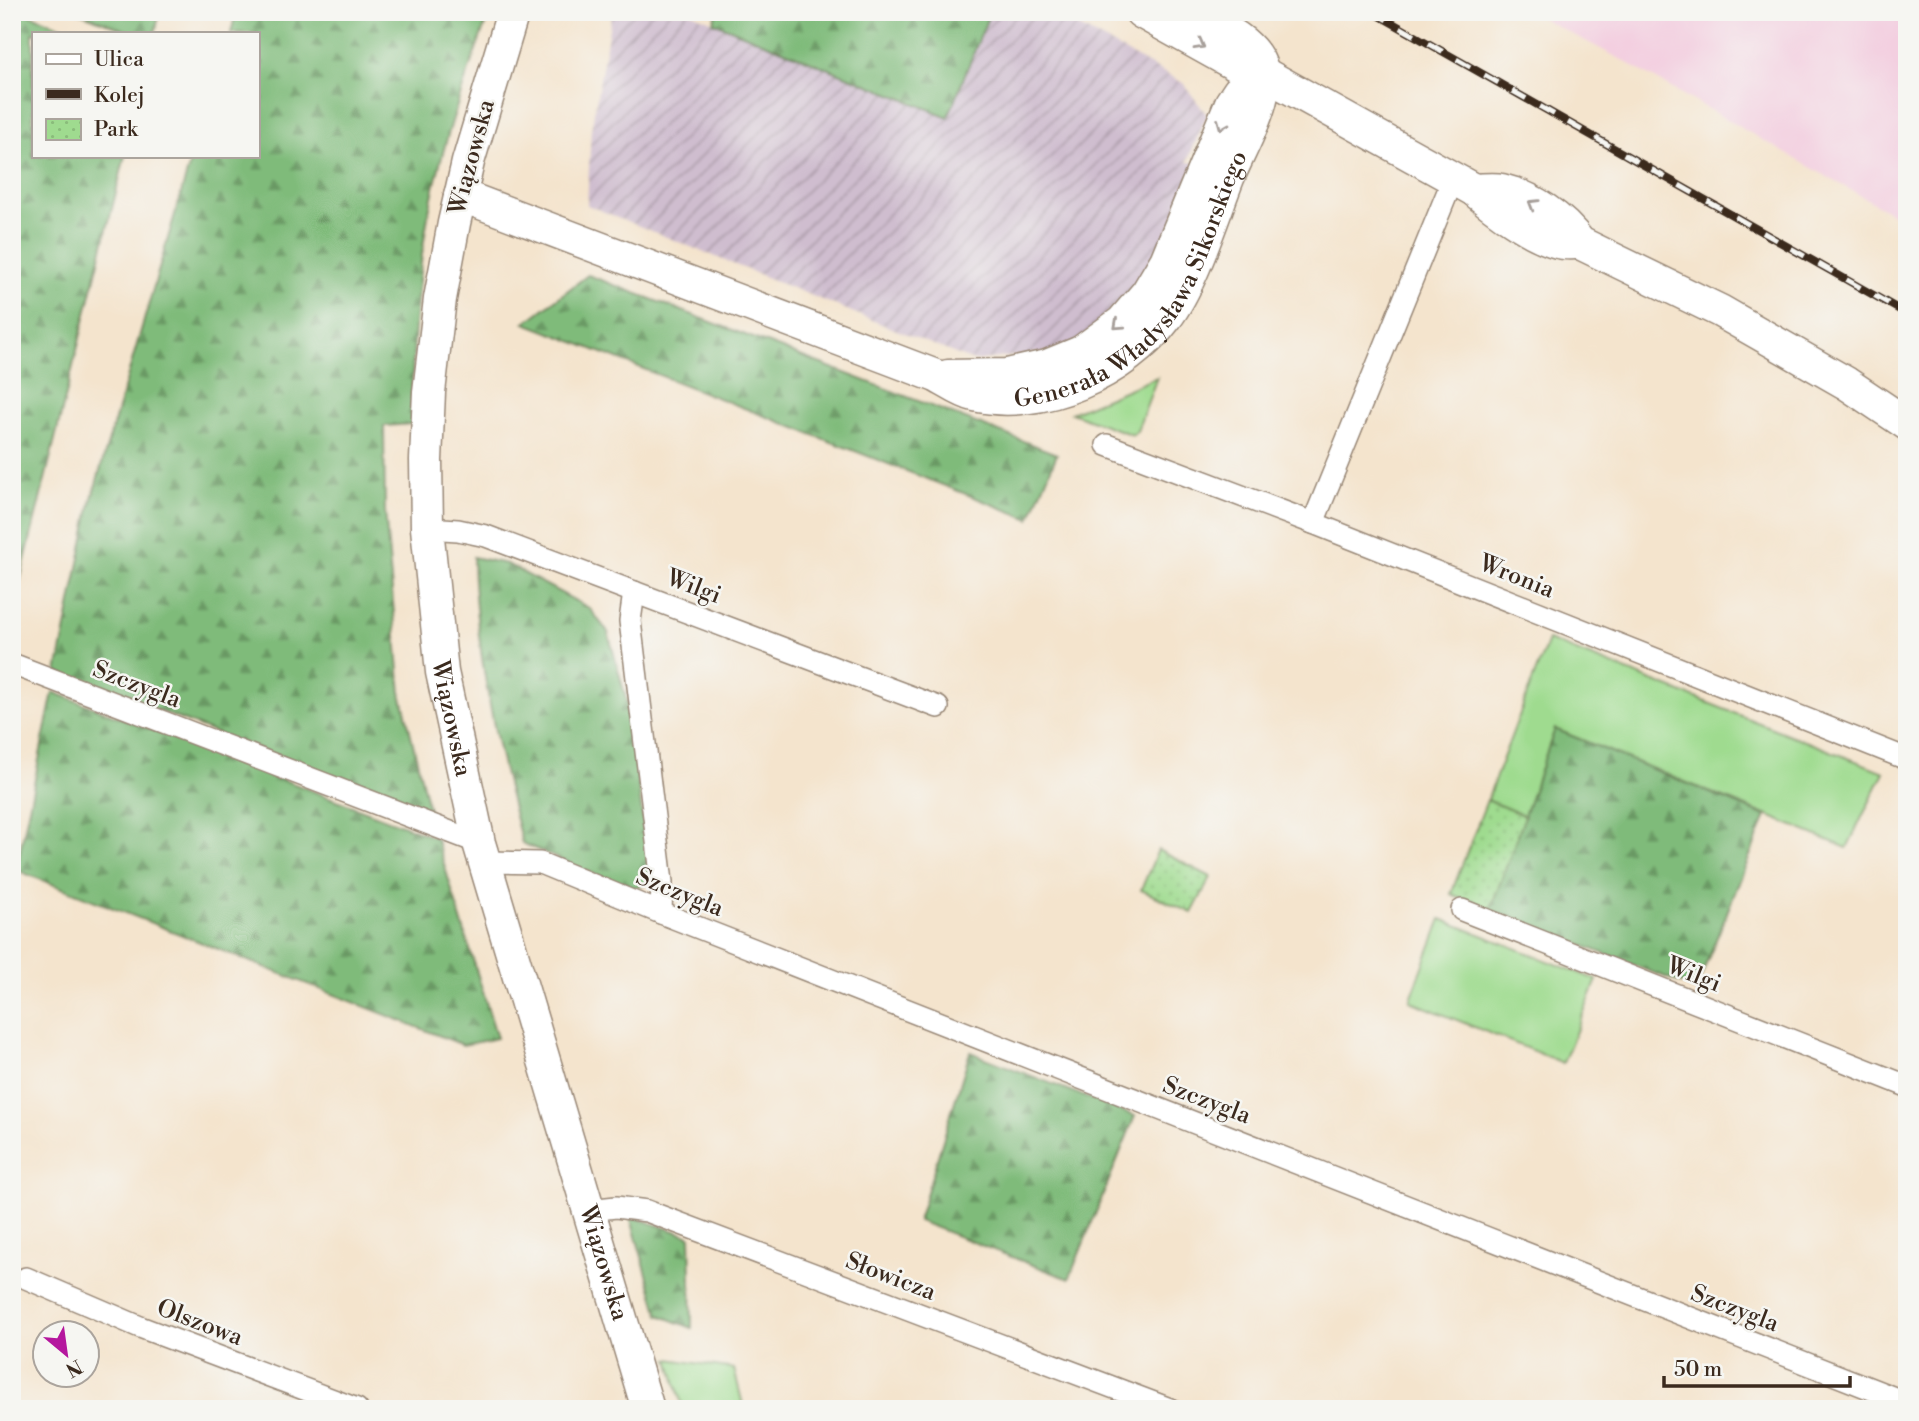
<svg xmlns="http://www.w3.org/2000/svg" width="1919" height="1421" font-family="'Libre Bodoni',serif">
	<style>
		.built { fill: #f3cfe0 }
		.industrial { fill: url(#industrial-furrows) }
		.green { fill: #9fdb8f; stroke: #6d8256; stroke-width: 2 }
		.forest { fill: url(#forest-firs); stroke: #5d724c; stroke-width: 2 }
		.park { fill: url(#park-dots); stroke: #6d8256; stroke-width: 2 }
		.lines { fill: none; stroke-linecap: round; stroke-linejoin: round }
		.minor-casing { stroke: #988776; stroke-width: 24 }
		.secondary-casing { stroke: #988776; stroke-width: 35 }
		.minor { stroke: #fff; stroke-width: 21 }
		.secondary { stroke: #fff; stroke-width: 32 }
		.rail-casing { stroke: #3b2a1e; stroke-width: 8 }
		.rail { stroke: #f6f6f2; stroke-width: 5; stroke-dasharray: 16; stroke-linecap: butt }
		.oneway { stroke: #a79f9a }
		.labels { text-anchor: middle; stroke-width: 5; stroke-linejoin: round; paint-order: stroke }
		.street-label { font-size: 24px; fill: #3b2a1e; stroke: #f6f6f2 }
	</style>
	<defs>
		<pattern id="industrial-furrows" width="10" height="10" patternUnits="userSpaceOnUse" patternTransform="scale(1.75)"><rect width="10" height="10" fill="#cfbdcf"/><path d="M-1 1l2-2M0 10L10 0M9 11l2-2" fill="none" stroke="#a99aa7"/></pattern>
		<pattern id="forest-firs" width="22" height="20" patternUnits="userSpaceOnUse" patternTransform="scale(1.75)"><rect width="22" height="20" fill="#7fbb7a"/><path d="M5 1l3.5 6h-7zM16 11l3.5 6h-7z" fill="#699863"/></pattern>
		<pattern id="park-dots" width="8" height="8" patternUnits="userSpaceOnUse" patternTransform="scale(1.75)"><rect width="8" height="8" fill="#9fdb8f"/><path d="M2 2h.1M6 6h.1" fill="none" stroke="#8abc7b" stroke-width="1.8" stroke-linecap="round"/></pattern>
	</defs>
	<rect width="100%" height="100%" fill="#f6f6f2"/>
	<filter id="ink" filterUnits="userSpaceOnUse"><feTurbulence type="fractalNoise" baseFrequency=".0143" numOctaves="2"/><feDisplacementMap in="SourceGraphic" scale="14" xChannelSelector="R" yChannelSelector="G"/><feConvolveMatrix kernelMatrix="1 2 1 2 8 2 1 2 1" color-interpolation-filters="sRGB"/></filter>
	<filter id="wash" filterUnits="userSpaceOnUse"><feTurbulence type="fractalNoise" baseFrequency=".00686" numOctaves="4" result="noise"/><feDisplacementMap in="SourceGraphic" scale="28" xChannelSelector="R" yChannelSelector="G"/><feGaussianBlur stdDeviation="1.57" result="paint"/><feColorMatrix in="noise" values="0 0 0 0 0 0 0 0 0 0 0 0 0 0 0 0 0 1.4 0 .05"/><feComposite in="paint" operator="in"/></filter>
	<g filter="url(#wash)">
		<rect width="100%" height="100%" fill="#f4e4cd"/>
		<path class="built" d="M 1530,12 L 1907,12 L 1907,222 L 1620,59 Z"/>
		<path class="industrial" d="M 612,12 L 689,12 L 948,117 L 990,12 L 1052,12 L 1183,83 L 1207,115 L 1187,162 L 1196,163 L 1153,270 L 1108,320 L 1065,350 L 973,361 L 587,205 L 591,130 Z"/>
		<g class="green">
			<path d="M 1157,377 L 1137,431 L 1133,435 L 1071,413 Z"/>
			<path d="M 1548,640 L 1884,772 L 1847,848 L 1555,729 L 1525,816 L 1487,800 Z"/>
			<path d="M 1441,919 L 1597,980 L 1563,1063 L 1410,1001 Z"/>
			<path d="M 669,1359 L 734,1369 L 744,1409 L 683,1409 Z"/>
		</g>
		<g class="forest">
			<path d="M 12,12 L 24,12 L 78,33 L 33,33 L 33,156 L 125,156 L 12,613 Z"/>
			<path d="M 78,12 L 160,12 L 155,33 L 132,33 Z"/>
			<path d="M 236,12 L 490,12 C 465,77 443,142 429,211 C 416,279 412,354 411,424 L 384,426 L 385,511 L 401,693 L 430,815 L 57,672 L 92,498 L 192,156 L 257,156 L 257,33 L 231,33 Z"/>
			<path d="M 717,12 L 990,12 L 948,117 L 713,22 Z"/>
			<path d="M 588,275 L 1057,454 L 1030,519 L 525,323 Z"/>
			<path d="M 473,557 L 507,564 L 589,608 L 608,632 L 628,706 L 651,883 L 628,889 L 522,843 C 498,753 475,651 473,557 Z"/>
			<path d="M 53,692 L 436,838 L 497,1038 L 463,1045 L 16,870 Z"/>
			<path d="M 1555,729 L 1766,816 L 1696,989 L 1490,910 Z"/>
			<path d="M 970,1052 L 1135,1116 L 1069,1279 L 918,1221 Z"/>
			<path d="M 630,1216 L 690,1236 L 692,1328 L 659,1315 Z"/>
		</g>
		<g class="park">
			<path d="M 1487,800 L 1525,816 L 1490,910 L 1451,894 Z"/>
			<path d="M 1158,850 L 1211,877 L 1192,913 L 1141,890 Z"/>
		</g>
	</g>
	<g filter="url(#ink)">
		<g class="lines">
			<g class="minor-casing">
				<g id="minor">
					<path d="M 1107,445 L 1313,523 L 1907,759"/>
					<path d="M 1313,523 L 1453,179"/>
					<path d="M 427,528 L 458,530 L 486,536 L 938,707"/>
					<path d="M 634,592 L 630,621 L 662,882 L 661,913"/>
					<path d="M 12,664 L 479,843"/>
					<path d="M 485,862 L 540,863 L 661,913 L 1907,1403"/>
					<path d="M 1462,910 L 1907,1086"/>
					<path d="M 589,1210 L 616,1207 L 647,1211 L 1170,1409"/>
					<path d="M 26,1278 L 140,1327 L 357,1409"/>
				</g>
			</g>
			<g class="secondary-casing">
				<g id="secondary">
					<path id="s1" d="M 513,12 L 468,162 L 454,223 L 440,299 L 429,392 L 426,460 L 427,528 L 442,672 L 479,843 L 648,1409"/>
					<path d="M 1141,12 L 1236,65 L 1263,73 L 1474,190 C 1495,208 1531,235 1558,242 C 1565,244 1574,243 1580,243"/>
					<path d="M 1474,190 C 1483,190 1493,188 1502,190 C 1532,197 1563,219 1580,243 L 1720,311 L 1846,383 L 1907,424"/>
					<path id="s2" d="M 460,195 L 936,376 C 948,382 961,392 974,395 C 1042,411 1125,373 1166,318 C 1192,284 1212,219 1228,178 C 1239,151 1269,100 1263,73 C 1256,40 1215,25 1187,12"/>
					<path d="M 948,376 L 1007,375 L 1047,366 L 1081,352 L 1122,322 L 1147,293 L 1166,261 L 1231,103 L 1239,91 L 1263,73"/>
				</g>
			</g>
			<use href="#minor" class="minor"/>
			<use href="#secondary" class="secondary"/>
			<g class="rail-casing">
				<path id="rail" d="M 1373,12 L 1907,314"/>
			</g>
			<use href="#rail" class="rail"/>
		</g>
		<defs><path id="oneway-chevron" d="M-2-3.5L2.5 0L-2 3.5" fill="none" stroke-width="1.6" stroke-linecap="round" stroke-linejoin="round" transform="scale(1.75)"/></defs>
		<g class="oneway">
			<use href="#oneway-chevron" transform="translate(1200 45) rotate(29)"/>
			<use href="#oneway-chevron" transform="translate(1222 125) rotate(112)"/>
			<use href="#oneway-chevron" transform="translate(1533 204) rotate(-149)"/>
			<use href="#oneway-chevron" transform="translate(1118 325) rotate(138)"/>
		</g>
	</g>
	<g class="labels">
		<g class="street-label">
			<text transform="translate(471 157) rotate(-75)" y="8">Wiązowska</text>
			<text dy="8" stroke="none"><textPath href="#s2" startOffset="772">Generała Władysława Sikorskiego</textPath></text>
			<text transform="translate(1517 576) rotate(22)" y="8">Wronia</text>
			<text transform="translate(694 586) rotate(21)" y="8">Wilgi</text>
			<text transform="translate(137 684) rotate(21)" y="8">Szczygla</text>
			<text dy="8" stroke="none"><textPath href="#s1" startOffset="718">Wiązowska</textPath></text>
			<text transform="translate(680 892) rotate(22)" y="8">Szczygla</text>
			<text transform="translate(1694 974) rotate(22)" y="8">Wilgi</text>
			<text transform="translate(1207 1100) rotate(21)" y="8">Szczygla</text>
			<text dy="8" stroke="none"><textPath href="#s1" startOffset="1284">Wiązowska</textPath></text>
			<text transform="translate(891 1276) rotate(21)" y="8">Słowicza</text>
			<text transform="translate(1735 1308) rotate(21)" y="8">Szczygla</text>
			<text transform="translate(200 1322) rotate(21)" y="8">Olszowa</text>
		</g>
	</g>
	<rect width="1919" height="1421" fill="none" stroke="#f6f6f2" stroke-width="42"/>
	<rect x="32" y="32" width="228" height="126" fill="#f6f6f2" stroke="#aba49d" stroke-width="2"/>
	<rect x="46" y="54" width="35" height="10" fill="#ffffff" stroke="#aba49d" stroke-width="2"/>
	<text x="94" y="66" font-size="21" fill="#3b2a1e">Ulica</text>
	<rect x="46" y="89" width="35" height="10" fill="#3b2a1e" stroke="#aba49d" stroke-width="2"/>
	<text x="94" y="102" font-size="21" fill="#3b2a1e">Kolej</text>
	<rect x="46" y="119" width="35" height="21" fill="url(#park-dots)" stroke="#aba49d" stroke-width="2"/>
	<text x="94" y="136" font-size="21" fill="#3b2a1e">Park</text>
	<g transform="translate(66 1354) rotate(151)"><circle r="33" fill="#f6f6f2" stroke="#aba49d" stroke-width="2"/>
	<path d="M0-5L12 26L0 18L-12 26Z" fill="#b5179e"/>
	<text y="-10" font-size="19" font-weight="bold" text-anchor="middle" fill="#3b2a1e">N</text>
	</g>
	<path d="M1664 1376v10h186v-10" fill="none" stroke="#3b2a1e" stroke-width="3.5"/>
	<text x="1674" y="1376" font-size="21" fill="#3b2a1e" stroke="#f6f6f2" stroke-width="5" paint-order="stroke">50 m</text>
</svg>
